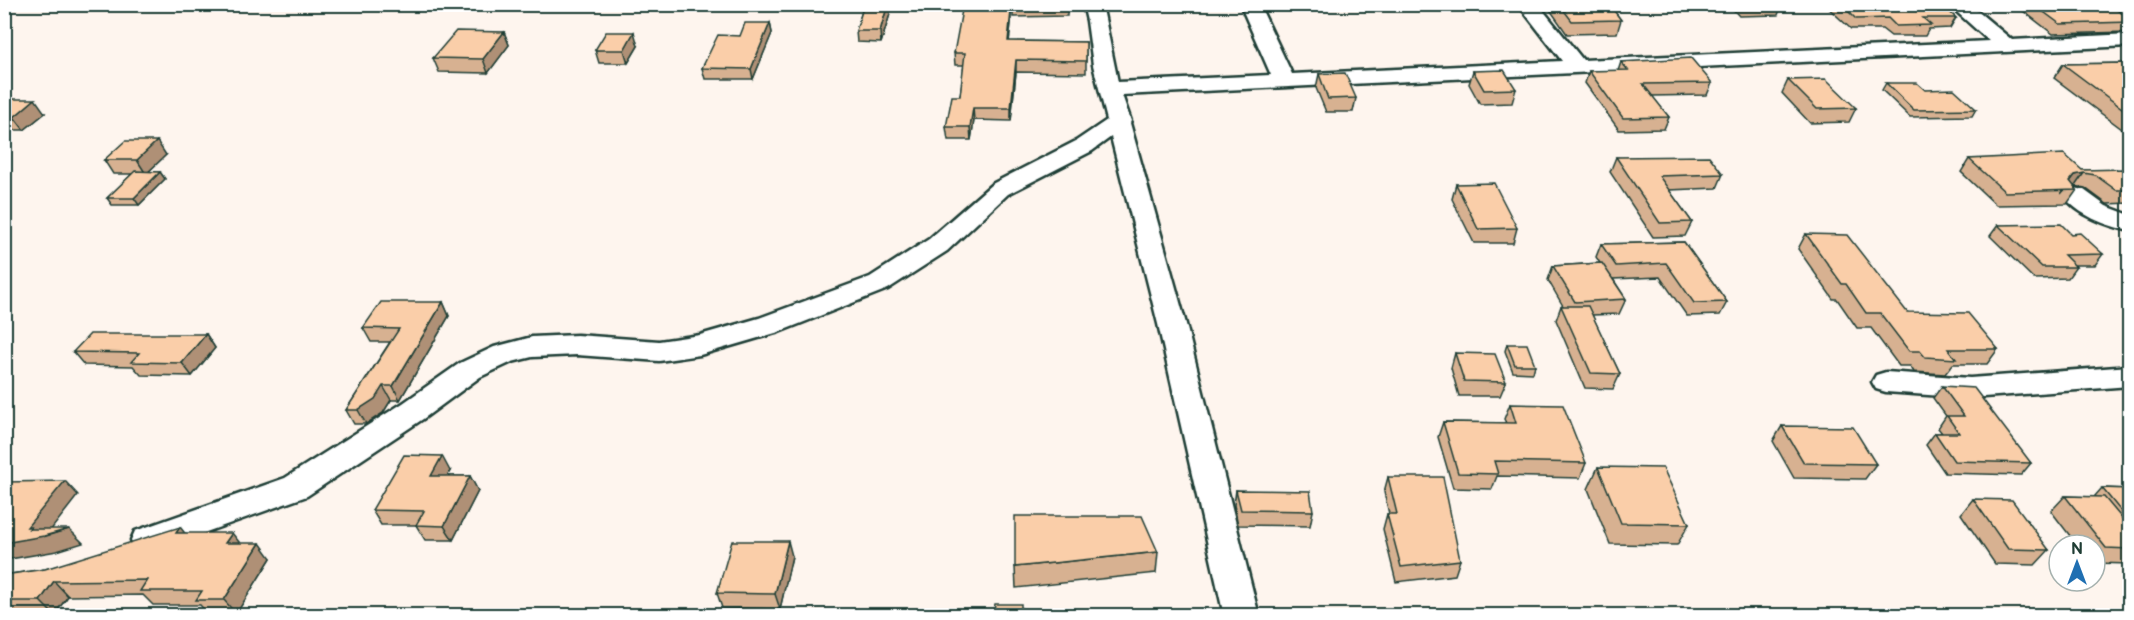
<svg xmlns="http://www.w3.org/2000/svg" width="2134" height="620" font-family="'Balsamiq Sans',sans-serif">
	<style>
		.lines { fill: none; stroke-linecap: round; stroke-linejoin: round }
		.street-casing { stroke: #1f3d34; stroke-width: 5 }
		.street { fill: #fff; fill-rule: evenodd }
		.wall { fill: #d7b191; stroke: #1f3d34; stroke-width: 1.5 }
		.shaded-wall { fill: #af9076; stroke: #1f3d34; stroke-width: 1.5 }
		.building { fill: #facea9; stroke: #1f3d34; stroke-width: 1.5 }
	</style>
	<rect width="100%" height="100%" fill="#fef5ee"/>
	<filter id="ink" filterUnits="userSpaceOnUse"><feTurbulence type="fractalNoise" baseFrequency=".0167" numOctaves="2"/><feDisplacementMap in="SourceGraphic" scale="12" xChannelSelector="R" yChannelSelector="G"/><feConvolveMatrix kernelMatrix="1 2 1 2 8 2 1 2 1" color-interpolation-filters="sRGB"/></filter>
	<g filter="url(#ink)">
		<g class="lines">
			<g class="street-casing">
				<g id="street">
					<path d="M 1083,4 L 1102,4 L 1118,82 L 1271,75 L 1240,4 L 1259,4 L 1292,74 L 1562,61 L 1518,4 L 1538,4 L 1583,60 L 1989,41 L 1948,4 L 1969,4 L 2012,40 L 2130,34 L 2130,46 L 1122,95 L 1131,121 L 1130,123 L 1186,324 L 1259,616 L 1224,616 L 1158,324 L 1111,137 L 1092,151 L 1008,194 L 947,251 L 888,289 L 779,332 L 700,355 L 659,361 L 577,355 L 532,357 L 512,362 L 480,377 L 423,419 L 307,496 L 147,553 L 135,549 L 131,540 L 135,531 L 285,478 L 403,403 L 460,363 L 494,347 L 532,337 L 577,335 L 659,341 L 700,335 L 759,318 L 870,277 L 929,239 L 992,184 L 1076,141 L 1107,120 L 1093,65 L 1087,21 Z"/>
					<path d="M 2099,4 L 2122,4 L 2130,10 L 2130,25 L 2123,23 Z"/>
					<path d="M 2075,188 L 2084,190 L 2106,206 L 2130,215 L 2130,231 C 2107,226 2077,215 2063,195 L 2066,190 Z"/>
					<path d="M 2130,366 L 2130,386 L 1970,398 L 1886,392 L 1876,389 L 1872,382 L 1876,375 L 1886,372 L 1970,378 Z"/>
				</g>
			</g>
			<use href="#street" class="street"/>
		</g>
		<g class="wall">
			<path d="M 864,4 L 888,4 L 890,14 L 881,43 L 857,42 L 856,31 Z"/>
			<path d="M 1013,4 L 1067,4 L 1067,16 L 1013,17 Z"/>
			<path d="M 1262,4 L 1318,4 L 1317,10 L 1264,10 Z"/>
			<path d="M 1546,4 L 1609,4 L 1621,20 L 1617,33 L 1567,34 Z"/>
			<path d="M 1728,4 L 1782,4 L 1778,15 L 1739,16 Z"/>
			<path d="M 1824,4 L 1941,4 L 1956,18 L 1950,28 L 1929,29 L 1925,36 L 1891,36 L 1882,29 L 1851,29 Z"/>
			<path d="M 2014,4 L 2108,4 L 2130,19 L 2130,29 L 2128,32 L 2053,34 Z"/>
			<path d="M 770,23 L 772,33 L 753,79 L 705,79 L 702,68 L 740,36 Z"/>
			<path d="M 1011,23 L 1009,41 L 1086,42 L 1086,73 L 1016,72 L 1011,121 L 974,120 L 971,140 L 948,140 L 946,127 L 960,96 L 964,65 L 955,65 L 954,53 Z"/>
			<path d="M 504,32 L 509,45 L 488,73 L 439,72 L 433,58 Z"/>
			<path d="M 638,46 L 628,63 L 599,63 L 595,50 Z"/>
			<path d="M 1621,62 L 1712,83 L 1707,95 L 1652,96 L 1669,117 L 1664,129 L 1619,130 L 1585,83 L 1589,71 L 1618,71 Z"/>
			<path d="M 2130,63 L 2130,135 L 2054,78 L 2063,64 Z"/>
			<path d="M 1473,71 L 1516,89 L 1512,103 L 1480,104 L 1469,84 Z"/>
			<path d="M 1319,74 L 1356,98 L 1353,112 L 1326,112 L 1316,88 Z"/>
			<path d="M 1788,80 L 1856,108 L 1849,122 L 1810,123 L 1782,93 Z"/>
			<path d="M 1886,83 L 1925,90 L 1976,109 L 1972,116 L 1910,117 L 1882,90 Z"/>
			<path d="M 4,99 L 45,113 L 24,130 L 4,130 Z"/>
			<path d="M 166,155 L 148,172 L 160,172 L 165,179 L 139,205 L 112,205 L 107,198 L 132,174 L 113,174 L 104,160 Z"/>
			<path d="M 1616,157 L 1723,174 L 1717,188 L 1669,190 L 1692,222 L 1685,236 L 1653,237 L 1610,172 Z"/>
			<path d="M 1969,159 L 2082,170 L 2130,173 L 2130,203 L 2107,204 L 2085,188 L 2075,186 L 2077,190 L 2067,204 L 1996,205 L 1961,172 Z"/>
			<path d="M 1456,184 L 1517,228 L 1513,243 L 1474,243 L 1452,199 Z"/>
			<path d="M 1998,225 L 2071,234 L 2103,254 L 2095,265 L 2075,265 L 2076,267 L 2068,278 L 2034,279 L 1990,236 Z"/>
			<path d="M 1806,234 L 1907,312 L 1998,349 L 1987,364 L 1953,364 L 1945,374 L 1914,372 L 1910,366 L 1899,366 L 1871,328 L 1857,328 L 1837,299 L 1833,299 L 1798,249 Z"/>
			<path d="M 1684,242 L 1727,302 L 1720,315 L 1687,316 L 1660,277 L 1613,279 L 1626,299 L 1619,314 L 1592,315 L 1620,374 L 1613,389 L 1585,388 L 1556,320 L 1561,306 L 1563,306 L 1548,280 L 1553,266 L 1600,263 L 1596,257 L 1601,244 Z"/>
			<path d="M 443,302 L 449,316 L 400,400 L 391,400 L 383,413 L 366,424 L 354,424 L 346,410 L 390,342 L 371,342 L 363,328 Z"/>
			<path d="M 206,334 L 215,348 L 192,376 L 141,375 L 133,366 L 84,365 L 73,352 Z"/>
			<path d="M 1507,344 L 1535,365 L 1533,373 L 1513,372 L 1505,351 Z"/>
			<path d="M 1455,353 L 1506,382 L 1500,396 L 1459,396 L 1451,368 Z"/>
			<path d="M 1942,386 L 2031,463 L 2021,475 L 1945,473 L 1926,445 L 1935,433 L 1942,433 L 1938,428 L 1946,416 L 1933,398 Z"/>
			<path d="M 1510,404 L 1586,463 L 1580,478 L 1497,476 L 1492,489 L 1453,488 L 1438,437 L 1443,422 L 1506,423 L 1504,419 Z"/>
			<path d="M 1782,426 L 1876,464 L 1865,479 L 1794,478 L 1773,441 Z"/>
			<path d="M 1598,467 L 1689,524 L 1677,545 L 1610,544 L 1588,489 Z"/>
			<path d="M 450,471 L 447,476 L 470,476 L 478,491 L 453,540 L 425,540 L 416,525 L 381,525 L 372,510 Z"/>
			<path d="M 1388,477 L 1460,560 L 1455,575 L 1396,582 L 1383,529 L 1387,514 L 1389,514 L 1384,492 Z"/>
			<path d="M 2102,488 L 2130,489 L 2130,564 L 2095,563 L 2095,545 L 2077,545 L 2051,511 L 2065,496 L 2094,497 Z"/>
			<path d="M 1236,490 L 1313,511 L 1310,526 L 1238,525 L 1234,505 Z"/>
			<path d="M 1973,499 L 2049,550 L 2035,565 L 1995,564 L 1961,514 Z"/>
			<path d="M 185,533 L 240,543 L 271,558 L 236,614 L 208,614 L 200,605 L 153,605 L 143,595 L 68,596 L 54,615 L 4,615 L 4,575 L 45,569 Z"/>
			<path d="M 1158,552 L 1156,573 L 1016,588 L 1015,567 Z"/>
			<path d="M 792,556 L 780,609 L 722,608 L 717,593 Z"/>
		</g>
		<g class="shaded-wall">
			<path d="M 888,4 L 890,14 L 881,43 L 880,31 Z"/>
			<path d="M 1011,11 L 1011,23 L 1008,53 L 1008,41 Z"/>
			<path d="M 770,23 L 772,33 L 753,79 L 751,69 Z"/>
			<path d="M 504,32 L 509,45 L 488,73 L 483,59 Z"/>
			<path d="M 634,32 L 638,46 L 628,63 L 624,50 Z"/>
			<path d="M 1016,60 L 1016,72 L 1011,121 L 1011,108 Z"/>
			<path d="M 35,99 L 45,113 L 24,130 L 14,117 Z"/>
			<path d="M 973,108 L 974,120 L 971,140 L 970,127 Z"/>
			<path d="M 157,141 L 166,155 L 146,174 L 137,160 Z"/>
			<path d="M 160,172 L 165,179 L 139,205 L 134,198 Z"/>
			<path d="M 2084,173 L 2075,186 L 2066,188 L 2061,194 L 2075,175 Z"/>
			<path d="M 443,302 L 449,316 L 400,400 L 393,386 Z"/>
			<path d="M 206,334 L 215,348 L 192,376 L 182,363 Z"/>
			<path d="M 383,386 L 391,400 L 383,413 L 366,424 L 358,410 Z"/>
			<path d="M 442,456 L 450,471 L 440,491 L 431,476 Z"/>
			<path d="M 470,476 L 478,491 L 453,540 L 444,526 Z"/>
			<path d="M 65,481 L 78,495 L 46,536 L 69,529 L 83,543 L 57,551 L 4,560 L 4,543 Z"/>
			<path d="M 180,527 L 192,542 L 176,533 Z"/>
			<path d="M 232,533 L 243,547 L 225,543 Z"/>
			<path d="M 788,541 L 792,556 L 780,609 L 775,594 Z"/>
			<path d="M 260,543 L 271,558 L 236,614 L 224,600 Z"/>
			<path d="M 54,581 L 68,596 L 54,615 L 40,601 Z"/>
		</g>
		<g class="building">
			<path d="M 864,4 L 888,4 L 880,31 L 856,31 Z"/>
			<path d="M 1559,4 L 1609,4 L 1621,20 L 1572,21 Z"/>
			<path d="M 1841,4 L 1941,4 L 1956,18 L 1923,18 L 1931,25 L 1896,26 L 1888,18 L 1856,19 Z"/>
			<path d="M 2033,4 L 2108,4 L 2130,19 L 2130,22 L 2060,24 Z"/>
			<path d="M 962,10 L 1011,11 L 1008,41 L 1086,42 L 1086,61 L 1016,60 L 1011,108 L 973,108 L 970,127 L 946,127 L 952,96 L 960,96 L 965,53 L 954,53 Z"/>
			<path d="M 745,23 L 770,23 L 751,69 L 702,68 L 718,35 L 740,36 Z"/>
			<path d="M 456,31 L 504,32 L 483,59 L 433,58 Z"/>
			<path d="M 606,32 L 634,32 L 624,50 L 595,50 Z"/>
			<path d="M 1691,58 L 1712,83 L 1643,84 L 1669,117 L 1623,118 L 1589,71 L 1628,70 L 1621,62 Z"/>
			<path d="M 2130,63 L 2130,114 L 2063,64 Z"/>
			<path d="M 1504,70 L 1516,89 L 1484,90 L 1473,71 Z"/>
			<path d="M 1345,73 L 1356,98 L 1328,99 L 1319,74 Z"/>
			<path d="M 1826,79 L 1856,108 L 1817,109 L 1788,80 Z"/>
			<path d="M 1886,83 L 1917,83 L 1925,90 L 1954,89 L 1976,109 L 1914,110 Z"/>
			<path d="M 4,99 L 35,99 L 14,117 L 4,117 Z"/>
			<path d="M 125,141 L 157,141 L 137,160 L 104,160 Z"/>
			<path d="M 2064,154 L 2082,170 L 2125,169 L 2130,173 L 2130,190 L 2116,190 L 2095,175 L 2084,173 L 2075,175 L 2070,181 L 2077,190 L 2005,192 L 1969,159 Z"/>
			<path d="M 1709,156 L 1723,174 L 1659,176 L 1692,222 L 1660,223 L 1616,157 Z"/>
			<path d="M 135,171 L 160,172 L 134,198 L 107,198 Z"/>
			<path d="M 1494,183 L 1517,228 L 1478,229 L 1456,184 Z"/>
			<path d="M 2061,224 L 2071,234 L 2080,233 L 2103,254 L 2064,255 L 2076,267 L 2042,267 L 1998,225 Z"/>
			<path d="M 1806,234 L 1847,235 L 1907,312 L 1968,313 L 1998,349 L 1948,349 L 1956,359 L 1925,357 L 1920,351 L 1909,351 L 1880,313 L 1866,313 L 1846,284 L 1842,284 Z"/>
			<path d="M 1684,242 L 1727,302 L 1694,303 L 1666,263 L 1616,266 L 1601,244 Z"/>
			<path d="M 1602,263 L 1626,299 L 1575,302 L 1553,266 Z"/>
			<path d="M 381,302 L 443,302 L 393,386 L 383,386 L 375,399 L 358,410 L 346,410 L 399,329 L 363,328 Z"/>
			<path d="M 1561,306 L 1588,306 L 1620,374 L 1591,373 Z"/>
			<path d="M 90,334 L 206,334 L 182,363 L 131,362 L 139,353 L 73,352 Z"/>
			<path d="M 1507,344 L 1527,344 L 1535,365 L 1515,365 Z"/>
			<path d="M 1455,353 L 1495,354 L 1506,382 L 1464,381 Z"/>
			<path d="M 1942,386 L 1974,388 L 2031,463 L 1954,461 L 1935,433 L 1959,433 L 1947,416 L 1964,416 Z"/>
			<path d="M 1510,404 L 1563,405 L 1586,463 L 1494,461 L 1498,474 L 1458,473 L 1443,422 L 1516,423 Z"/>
			<path d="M 1782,426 L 1853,427 L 1876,464 L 1804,463 Z"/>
			<path d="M 404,455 L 442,456 L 431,476 L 470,476 L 444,526 L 416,525 L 424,511 L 372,510 Z"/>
			<path d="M 1598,467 L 1663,468 L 1689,524 L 1621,523 Z"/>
			<path d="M 1388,477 L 1443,477 L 1460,560 L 1401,567 L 1387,514 L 1397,514 Z"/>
			<path d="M 65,481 L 27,527 L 31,527 L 29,529 L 69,529 L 44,536 L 4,543 L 4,482 Z"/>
			<path d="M 2102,488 L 2130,489 L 2130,515 L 2124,515 Z"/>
			<path d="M 1236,490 L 1310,491 L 1313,511 L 1241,510 Z"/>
			<path d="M 2065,496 L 2104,497 L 2130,528 L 2130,549 L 2106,548 Z"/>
			<path d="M 1973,499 L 2012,500 L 2049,550 L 2008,549 Z"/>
			<path d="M 1015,516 L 1142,516 L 1158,552 L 1015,567 Z"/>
			<path d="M 180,527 L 176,533 L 232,533 L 225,543 L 260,543 L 224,600 L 196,600 L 202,591 L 140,591 L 147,580 L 54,581 L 40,601 L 4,601 L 4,575 L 45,569 Z"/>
			<path d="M 732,541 L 788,541 L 775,594 L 717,593 Z"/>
			<path d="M 995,604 L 1021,604 L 1021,615 L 993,615 Z"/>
			<path d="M 951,614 L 968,615 L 950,615 Z"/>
		</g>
	</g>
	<rect width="2134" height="620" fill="none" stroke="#fff" stroke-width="24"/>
	<rect x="12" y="12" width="2110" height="596" fill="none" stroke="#1f3d34" stroke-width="2" filter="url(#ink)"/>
	<g transform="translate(2077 563)"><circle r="28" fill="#ffffff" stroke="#a5b1ae" stroke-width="1.5"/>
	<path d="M0-4.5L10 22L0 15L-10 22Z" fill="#1f6fb2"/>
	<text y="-9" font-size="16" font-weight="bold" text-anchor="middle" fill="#1f3d34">N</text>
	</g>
</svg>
